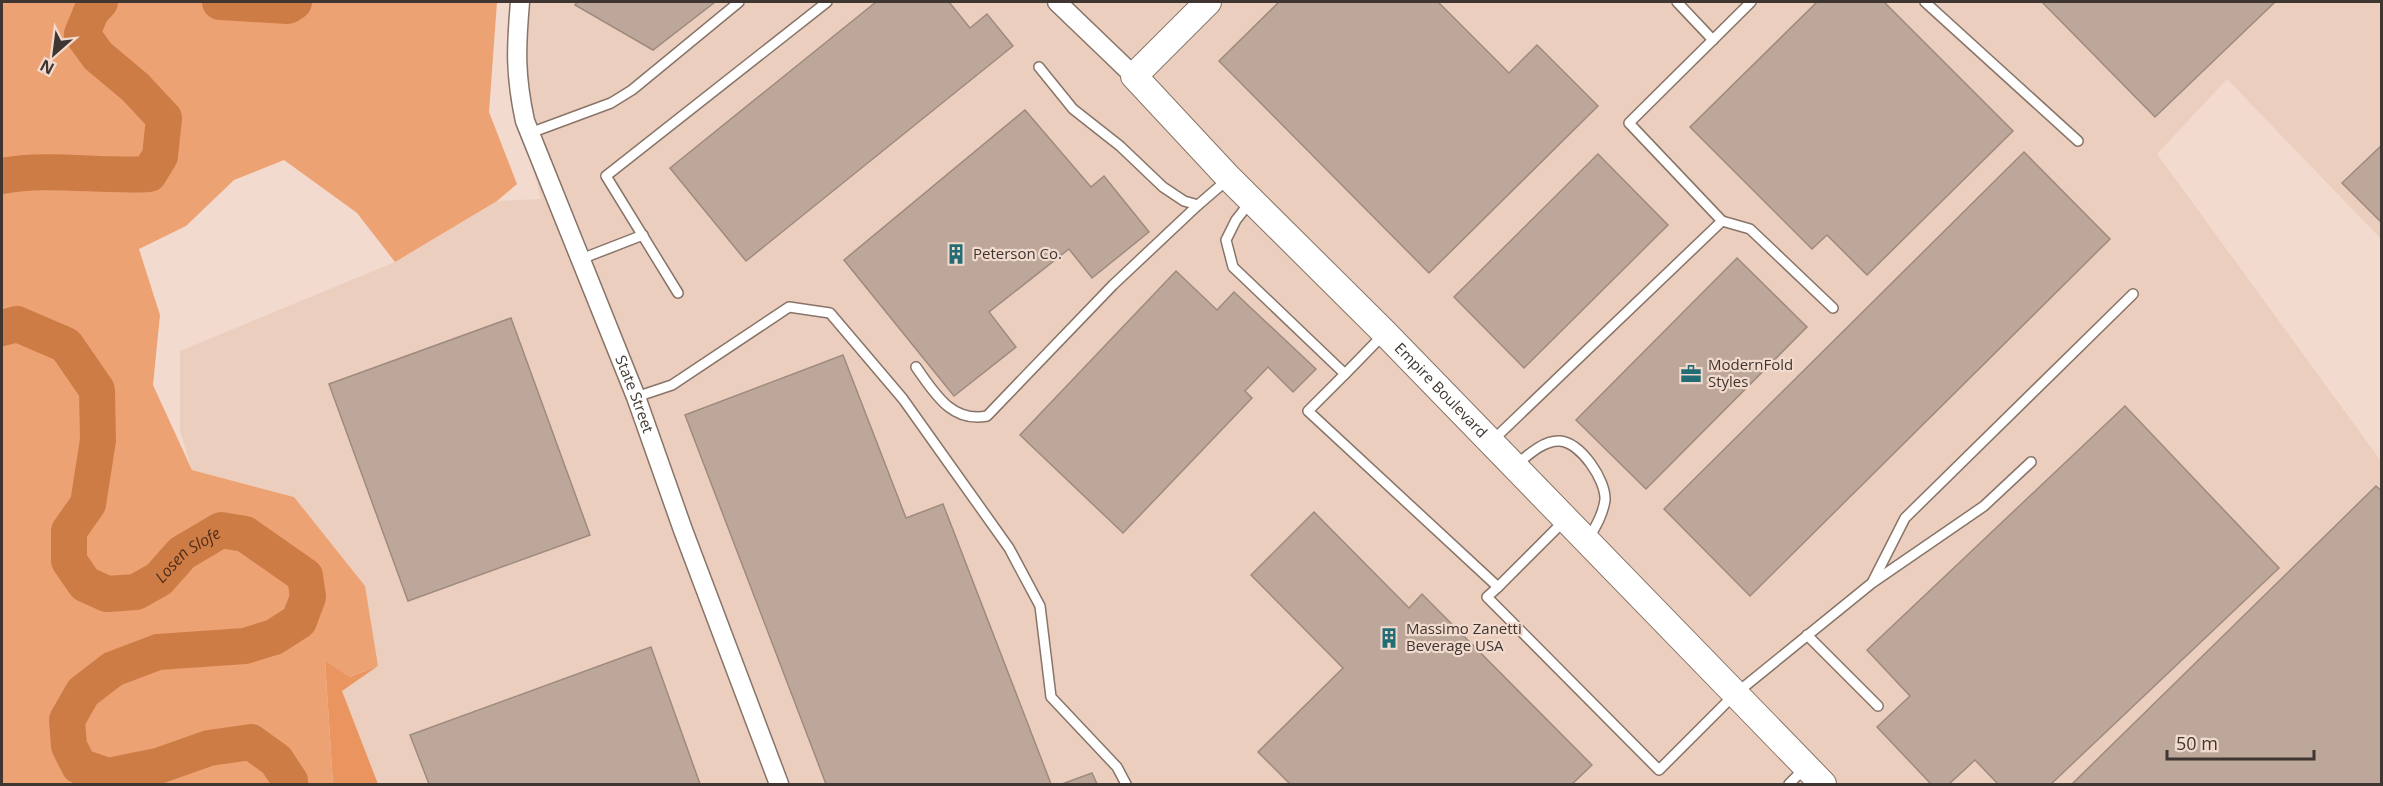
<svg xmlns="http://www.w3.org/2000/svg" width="2383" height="786" font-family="'Open Sans',sans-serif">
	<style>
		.built { fill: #ebcebd }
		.green { fill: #eda274 }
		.forest { fill: #ea9560 }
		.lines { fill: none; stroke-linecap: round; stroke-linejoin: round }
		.river { stroke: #ce7c46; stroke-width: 36 }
		.building { fill: #bda79b; stroke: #9e8a7e; stroke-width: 1.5 }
		.lane-casing { stroke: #887468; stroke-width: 12 }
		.street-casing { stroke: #887468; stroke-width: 21 }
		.secondary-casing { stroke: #887468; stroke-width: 28 }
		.lane { stroke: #fff; stroke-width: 9 }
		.street { stroke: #fff; stroke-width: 18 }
		.secondary { stroke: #fff; stroke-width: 26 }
		.labels { text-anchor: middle; stroke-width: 4.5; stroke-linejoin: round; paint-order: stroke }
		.poi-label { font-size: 15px; fill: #3f3631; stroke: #f2dbce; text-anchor: start }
		.street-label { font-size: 15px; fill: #3f3631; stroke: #f2dbce }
		.water-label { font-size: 16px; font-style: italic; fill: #512e18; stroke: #f2dbce }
	</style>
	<rect width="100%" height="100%" fill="#f2dbce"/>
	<path class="built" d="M 524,2 L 2381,2 L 2381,239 L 2227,79 L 2157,154 L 2381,461 L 2381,784 L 378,784 L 342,691 L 378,666 L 294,497 L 192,470 L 180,431 L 180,351 L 395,262 L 497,201 L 541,199 L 532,164 Z"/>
	<path class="green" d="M 2,2 L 497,2 L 489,112 L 517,184 L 497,201 L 395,262 L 357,213 L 284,160 L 234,180 L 186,226 L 139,249 L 160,315 L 153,385 L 192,470 L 294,497 L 365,586 L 378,666 L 350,677 L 325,662 L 333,784 L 2,784 Z"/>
	<path class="forest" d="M 325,661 L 350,677 L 378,666 L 342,691 L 378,784 L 333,784 Z"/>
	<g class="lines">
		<g class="river">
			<path d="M 220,2 L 288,6 L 294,2"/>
			<path d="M 2,176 C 49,167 100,177 149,174 L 160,156 L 164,118 L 135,87 L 98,56 L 82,34 L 91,12 L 100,2"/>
			<path id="s1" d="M 2,328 L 17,324 L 66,345 L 97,390 L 98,440 L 88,504 L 69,531 L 69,561 L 85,584 L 107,594 L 136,592 L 159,579 L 182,553 L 221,530 L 245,534 L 305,576 L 308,597 L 299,621 L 274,637 L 245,646 L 158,652 L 113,669 L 83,692 L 67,720 L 69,746 L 79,766 L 108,776 L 158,766 L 209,748 L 251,742 L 276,760 L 290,781 L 289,784"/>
		</g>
	</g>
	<g class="building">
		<path d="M 577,2 L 715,2 L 653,50 L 575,5 Z"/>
		<path d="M 876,2 L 949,2 L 970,28 L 987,14 L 1013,46 L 746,261 L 670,168 Z"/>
		<path d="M 1279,2 L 1438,2 L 1509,73 L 1537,45 L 1598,106 L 1429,273 L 1219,61 Z"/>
		<path d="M 1817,2 L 1884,2 L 2013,131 L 1867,275 L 1827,235 L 1812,249 L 1690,127 Z"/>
		<path d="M 2042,2 L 2275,2 L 2155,117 Z"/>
		<path d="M 1025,110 L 1091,187 L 1104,176 L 1149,232 L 1092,278 L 1069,249 L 989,312 L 1016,347 L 954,396 L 844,260 Z"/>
		<path d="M 2382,145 L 2382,223 L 2342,183 Z"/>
		<path d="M 2024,152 L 2110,239 L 1750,596 L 1664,509 Z"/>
		<path d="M 1598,154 L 1668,225 L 1524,368 L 1454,297 Z"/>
		<path d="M 1737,258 L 1807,327 L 1646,489 L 1576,420 Z"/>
		<path d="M 1176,271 L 1217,310 L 1234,292 L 1316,369 L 1293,392 L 1268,367 L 1245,391 L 1252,398 L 1123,533 L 1020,435 Z"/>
		<path d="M 511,318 L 590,535 L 408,601 L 329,384 Z"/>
		<path d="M 843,355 L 906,518 L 943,504 L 1051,784 L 826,784 L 685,415 Z"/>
		<path d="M 2125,406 L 2279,568 L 2051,784 L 1998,784 L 1975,760 L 1949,784 L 1931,784 L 1877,727 L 1910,696 L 1867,650 Z"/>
		<path d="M 2376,486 L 2382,491 L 2382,784 L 2072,784 Z"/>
		<path d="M 1314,512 L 1409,608 L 1422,594 L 1592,765 L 1572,784 L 1290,784 L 1258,752 L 1343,668 L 1251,575 Z"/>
		<path d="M 651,647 L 700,784 L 429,784 L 410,735 Z"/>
		<path d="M 1092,773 L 1097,784 L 1062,784 Z"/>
	</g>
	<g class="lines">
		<g class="lane-casing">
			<g id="lane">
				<path d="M 1677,2 L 1713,40"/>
				<path d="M 1925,2 L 2078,141"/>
				<path d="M 1039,67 L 1073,109 L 1120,146 L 1163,187 L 1184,201 L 1198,205 L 1227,180"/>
				<path d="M 530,133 L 611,103 L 632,90 L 739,2"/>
				<path d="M 1251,201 L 1236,220 L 1226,240 L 1233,267 L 1345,374 L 1383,335"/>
				<path d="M 1722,221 L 1750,229 L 1833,308"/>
				<path d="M 581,259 L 643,235"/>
				<path d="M 678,293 L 606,176 L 827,2"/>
				<path d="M 916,367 C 934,392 951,423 987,416 L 1113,285 L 1198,205"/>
				<path d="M 1345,374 L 1308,411 L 1498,587 L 1565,520"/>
				<path d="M 636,397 L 672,385 L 789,307 L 830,313 L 903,399 L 1009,548 L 1040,606 L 1051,697 L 1117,767 L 1126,784"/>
				<path d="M 1492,441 L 1722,221 L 1629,123 L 1751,2"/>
				<path d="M 1515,466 C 1527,456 1543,440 1560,441 C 1581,443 1606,480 1605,500 C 1603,514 1596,526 1589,538"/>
				<path d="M 1873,581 L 1905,518 L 2133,294"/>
				<path d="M 1498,587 L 1487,597 L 1659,770 L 1734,695 L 1872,583 L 1984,506 L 2031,462"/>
				<path d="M 1807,635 L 1878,706"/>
				<path d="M 1789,784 L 1806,767"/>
			</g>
		</g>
		<g class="street-casing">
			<g id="street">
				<path id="s2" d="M 520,2 C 516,48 515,75 525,121 L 636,397 L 683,530 L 779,784"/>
				<path d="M 1057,2 L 1134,76"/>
			</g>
		</g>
		<g class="secondary-casing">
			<g id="secondary">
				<path id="s3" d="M 1208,2 L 1134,76 L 1229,178 L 1385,333 L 1823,784"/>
			</g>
		</g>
		<use href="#lane" class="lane"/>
		<use href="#street" class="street"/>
		<use href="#secondary" class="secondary"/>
	</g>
	<defs>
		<g id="building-bare" transform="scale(1.62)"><path d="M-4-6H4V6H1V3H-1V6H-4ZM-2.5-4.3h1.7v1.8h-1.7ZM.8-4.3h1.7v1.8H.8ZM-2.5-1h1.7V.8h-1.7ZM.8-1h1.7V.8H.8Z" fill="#226d73" stroke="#f2dbce" stroke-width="2.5" paint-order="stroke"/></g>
		<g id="office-bare" transform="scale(1.62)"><path d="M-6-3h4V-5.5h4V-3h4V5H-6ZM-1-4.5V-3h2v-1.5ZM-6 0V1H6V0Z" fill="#226d73" stroke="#f2dbce" stroke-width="2.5" paint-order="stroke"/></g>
	</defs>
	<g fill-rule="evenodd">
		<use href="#building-bare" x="956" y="254"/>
		<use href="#office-bare" x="1691" y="374"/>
		<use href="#building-bare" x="1389" y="638"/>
	</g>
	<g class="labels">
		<g class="poi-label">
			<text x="973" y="259">Peterson Co.</text>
			<text x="1708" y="370">ModernFold<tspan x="1708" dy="17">Styles</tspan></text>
			<text x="1406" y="634">Massimo Zanetti<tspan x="1406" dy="17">Beverage USA</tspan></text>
		</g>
		<g class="street-label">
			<text dy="5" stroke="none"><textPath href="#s3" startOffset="544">Empire Boulevard</textPath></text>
			<text dy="5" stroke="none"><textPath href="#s2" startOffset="414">State Street</textPath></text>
		</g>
		<g class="water-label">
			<text dy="6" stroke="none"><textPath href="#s1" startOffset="447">Losen Slofe</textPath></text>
		</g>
	</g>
	<rect width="2383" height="786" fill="none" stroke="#3f3631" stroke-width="6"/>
	<g transform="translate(54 54) rotate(208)" stroke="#f2dbce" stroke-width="4.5" paint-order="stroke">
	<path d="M0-4.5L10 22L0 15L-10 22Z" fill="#3f3631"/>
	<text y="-9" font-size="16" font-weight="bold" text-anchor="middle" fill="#3f3631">N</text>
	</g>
	<path d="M2167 750v9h147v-9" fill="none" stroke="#3f3631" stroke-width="3"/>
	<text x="2176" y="750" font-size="18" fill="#3f3631" stroke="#f2dbce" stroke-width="4.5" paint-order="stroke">50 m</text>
</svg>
